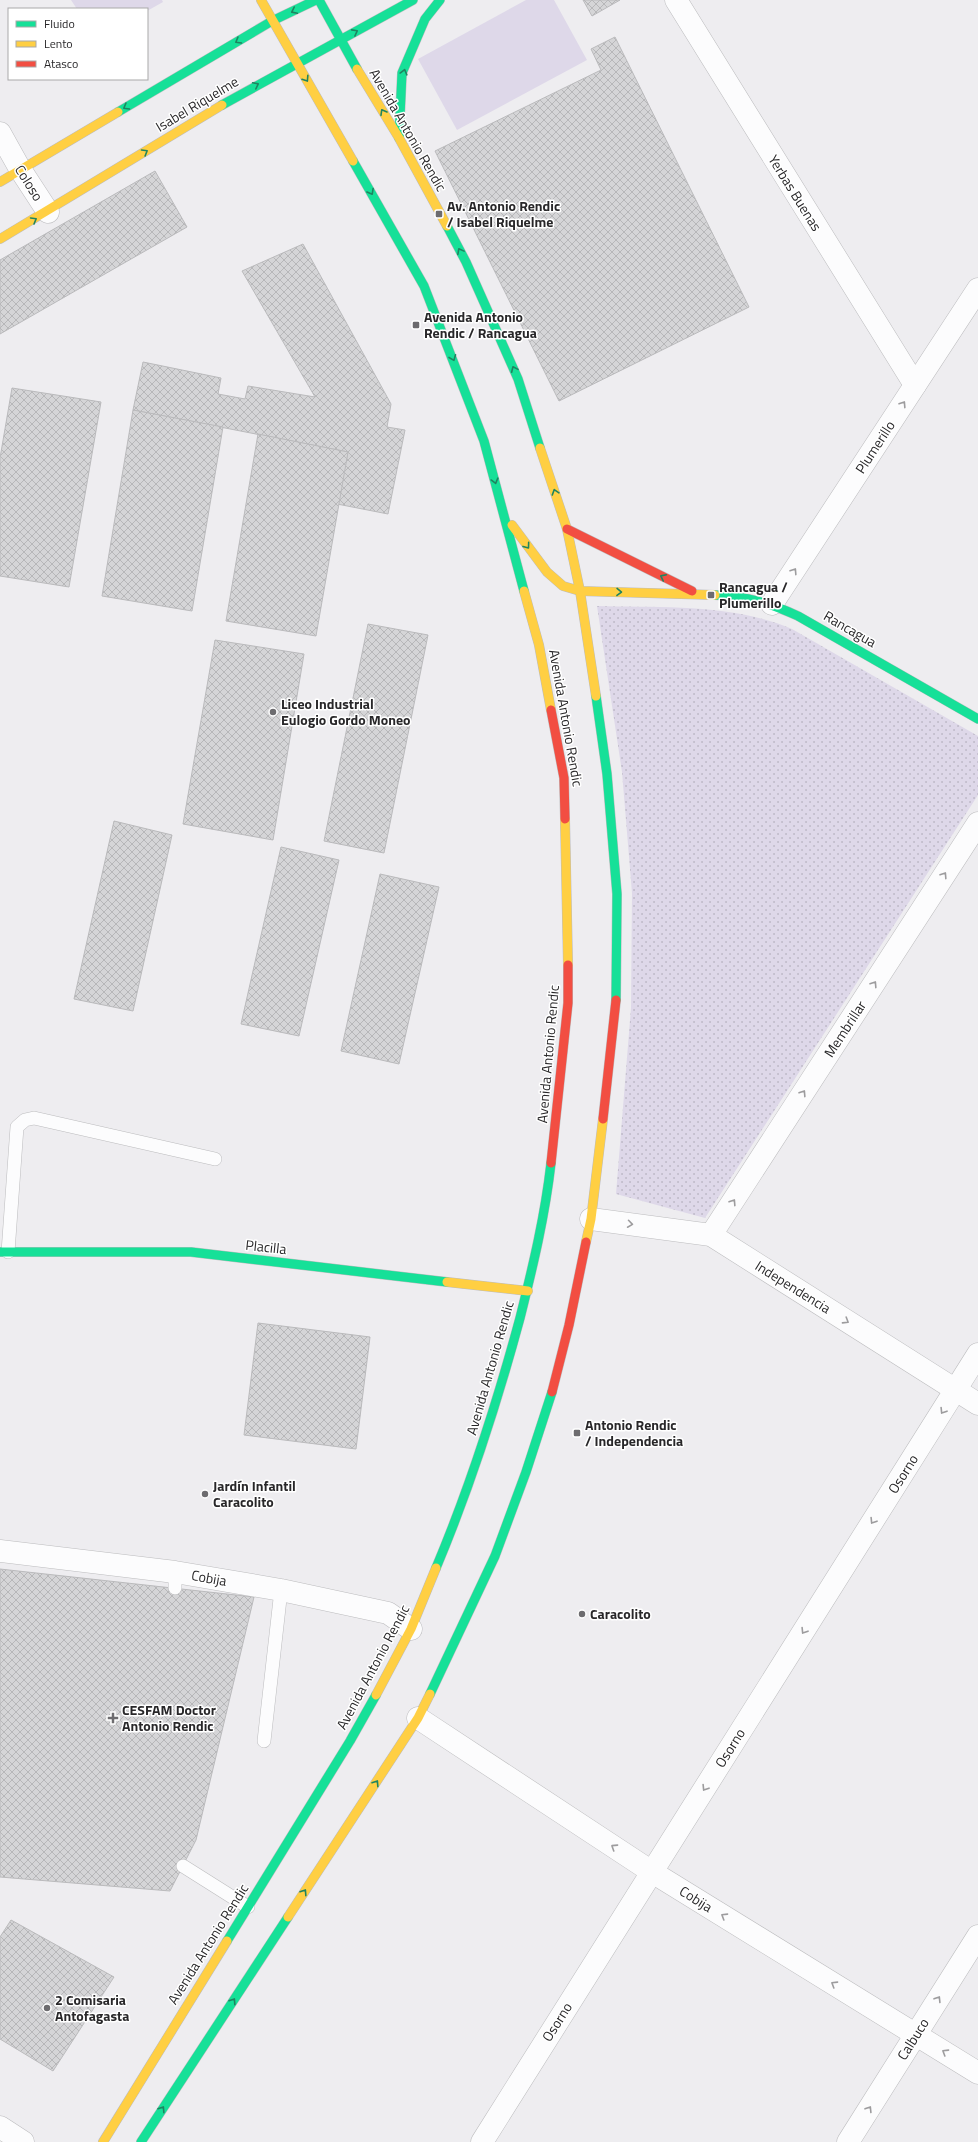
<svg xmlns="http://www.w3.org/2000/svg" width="978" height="2142" font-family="'Titillium Web',sans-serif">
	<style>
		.grass { fill: #ded8e9 }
		.park { fill: url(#park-dots) }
		.building { fill: url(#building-cross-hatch); stroke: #bababc }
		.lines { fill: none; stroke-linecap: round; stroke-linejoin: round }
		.lane-casing { stroke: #bcbcbe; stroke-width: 14 }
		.street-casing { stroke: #bcbcbe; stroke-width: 23 }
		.fast-casing { stroke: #bcbcbe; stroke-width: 10 }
		.slow-casing { stroke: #bcbcbe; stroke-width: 10 }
		.jam-casing { stroke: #bcbcbe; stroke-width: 10 }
		.lane { stroke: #fcfcfd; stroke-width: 13 }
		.street { stroke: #fcfcfd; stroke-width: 22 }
		.fast { stroke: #16e098; stroke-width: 9 }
		.slow { stroke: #ffcf43; stroke-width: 9 }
		.jam { stroke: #f24e42; stroke-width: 9 }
		.oneway { stroke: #1f8460 }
		.oneway2 { stroke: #9d9c9e }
		.poi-dot { fill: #6d6c6f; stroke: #fff; stroke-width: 1.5 }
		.labels { text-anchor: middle; stroke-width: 3; stroke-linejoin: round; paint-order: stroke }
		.street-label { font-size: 14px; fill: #282729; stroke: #fff }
		.poi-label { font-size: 14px; font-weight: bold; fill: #282729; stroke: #fff; text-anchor: start }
	</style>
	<defs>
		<pattern id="park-dots" width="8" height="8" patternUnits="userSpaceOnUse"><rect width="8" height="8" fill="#ded8e9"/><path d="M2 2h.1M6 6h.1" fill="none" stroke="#beb9c8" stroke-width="1.8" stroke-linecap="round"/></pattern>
		<pattern id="building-cross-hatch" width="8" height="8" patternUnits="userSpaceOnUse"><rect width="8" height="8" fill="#d5d5d7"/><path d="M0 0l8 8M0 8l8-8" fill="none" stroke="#b7b7b9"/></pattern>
	</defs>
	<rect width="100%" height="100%" fill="#eeedf0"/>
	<g class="grass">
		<path d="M 71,0 L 162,0 L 163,2 L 147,11 L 147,9 L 77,9 Z"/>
		<path d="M 526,0 L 554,0 L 587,60 L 457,130 L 418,59 Z"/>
	</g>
	<path class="park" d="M 597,606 C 662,608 731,603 792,629 L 978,736 L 978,795 L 705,1218 L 616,1194 L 631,1008 L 632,893 L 622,772 Z"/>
	<g class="building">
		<path d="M 583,0 L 620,0 L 592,16 Z"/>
		<path d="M 615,37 L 749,307 L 559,401 L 435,151 L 601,70 L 591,49 Z"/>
		<path d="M 155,171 L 187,227 L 0,334 L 0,260 Z"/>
		<path d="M 303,244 L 391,404 L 387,427 L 405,430 L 388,514 L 337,504 L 348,452 L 133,410 L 143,362 L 221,378 L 218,394 L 245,399 L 248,386 L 315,397 L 242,271 Z"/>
		<path d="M 12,388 L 101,402 L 69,587 L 0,576 L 0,458 Z"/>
		<path d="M 133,410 L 223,427 L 192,611 L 102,596 Z"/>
		<path d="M 258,434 L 348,452 L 316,636 L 226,621 Z"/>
		<path d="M 368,624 L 428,635 L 384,853 L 324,841 Z"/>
		<path d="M 215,640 L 304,654 L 273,840 L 183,824 Z"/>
		<path d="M 114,821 L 172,835 L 133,1011 L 74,999 Z"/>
		<path d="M 281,847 L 339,860 L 299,1036 L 241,1024 Z"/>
		<path d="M 380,874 L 439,887 L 399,1064 L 341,1051 Z"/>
		<path d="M 258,1323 L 370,1337 L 356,1449 L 244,1435 Z"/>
		<path d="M 0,1569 L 254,1597 L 196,1840 L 170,1891 L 0,1877 Z"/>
		<path d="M 11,1920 L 114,1977 L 53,2071 L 0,2039 L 0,1937 Z"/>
	</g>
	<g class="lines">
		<g class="lane-casing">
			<g id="lane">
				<path d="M 8,1252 L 17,1127 L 25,1120 L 34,1118 L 215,1159"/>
				<path d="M 175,1588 L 175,1572"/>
				<path d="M 264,1741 L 281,1590"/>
				<path d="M 183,1866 L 248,1907"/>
			</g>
		</g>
		<g class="street-casing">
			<g id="street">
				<path d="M 676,0 L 915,385"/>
				<path d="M 0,133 L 20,169 L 48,212"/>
				<path d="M 772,604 L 978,289"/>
				<path d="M 591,1219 L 711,1235 L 978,1404"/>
				<path d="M 711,1235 L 978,823"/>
				<path d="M 0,1551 L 175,1572 L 281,1590 L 388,1613 L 411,1629"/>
				<path d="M 418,1718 L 652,1872 L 978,2073"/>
				<path d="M 0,2127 L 23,2142"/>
				<path d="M 482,2142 L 978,1354"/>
				<path d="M 848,2142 L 978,1936"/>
			</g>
		</g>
		<g class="fast-casing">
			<g id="fast">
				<path d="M 319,0 L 357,69"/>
				<path d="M 222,105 L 413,0"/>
				<path d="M 118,112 L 272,21 L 316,0"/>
				<path d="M 399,138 L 402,73 L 425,19 L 440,0"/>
				<path d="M 353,161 L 424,286 L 484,441 L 524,591"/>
				<path d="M 447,226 L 466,262 L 518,379 L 540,448"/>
				<path d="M 715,595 C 746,596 770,603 798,616 L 978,719"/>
				<path d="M 596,696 L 607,774 L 617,894 L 616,1000"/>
				<path d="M 0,1252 L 191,1252 L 447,1282"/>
				<path d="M 436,1568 C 470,1487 497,1403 520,1318 C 533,1266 545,1216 551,1163"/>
				<path d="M 430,1694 L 495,1556 L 526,1472 L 552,1392"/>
				<path d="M 227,1941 L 350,1741 L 376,1695"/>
				<path d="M 141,2142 L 288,1917"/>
			</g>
		</g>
		<g class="slow-casing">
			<g id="slow">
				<path d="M 261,0 L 353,161"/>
				<path d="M 357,69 L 399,138 L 447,226"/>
				<path d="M 0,182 L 118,112"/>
				<path d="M 0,239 L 222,105"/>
				<path d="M 540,448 L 567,529 L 580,591 L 596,696"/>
				<path d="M 512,525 L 547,572 L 563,586 L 580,591 L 715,595"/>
				<path d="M 524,591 L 539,645 L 551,710"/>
				<path d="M 565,819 L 568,965"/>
				<path d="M 586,1242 L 591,1219 L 603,1119"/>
				<path d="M 447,1282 L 528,1291"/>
				<path d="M 376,1695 L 411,1629 L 436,1568"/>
				<path d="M 288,1917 L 418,1718 L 430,1694"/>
				<path d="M 103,2142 L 227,1941"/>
			</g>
		</g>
		<g class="jam-casing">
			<g id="jam">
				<path d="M 567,529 L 692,591"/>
				<path d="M 551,710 L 564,778 L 565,819"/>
				<path d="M 603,1119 L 616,1000"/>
				<path d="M 551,1163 L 568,1003 L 568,965"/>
				<path d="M 552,1392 L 569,1325 L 586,1242"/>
			</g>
		</g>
		<use href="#lane" class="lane"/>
		<use href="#street" class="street"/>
		<use href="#fast" class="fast"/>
		<use href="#slow" class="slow"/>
		<use href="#jam" class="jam"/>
	</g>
	<defs><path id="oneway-chevron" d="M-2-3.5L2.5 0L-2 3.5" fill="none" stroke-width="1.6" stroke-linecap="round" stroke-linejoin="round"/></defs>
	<g class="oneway">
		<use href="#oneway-chevron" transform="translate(294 11) rotate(154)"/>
		<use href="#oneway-chevron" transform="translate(355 32) rotate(-28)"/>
		<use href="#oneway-chevron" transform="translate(238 41) rotate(150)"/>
		<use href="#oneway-chevron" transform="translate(404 72) rotate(-75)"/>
		<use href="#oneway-chevron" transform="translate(306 79) rotate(57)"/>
		<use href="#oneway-chevron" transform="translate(256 85) rotate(-27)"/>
		<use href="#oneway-chevron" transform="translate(126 107) rotate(150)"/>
		<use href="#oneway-chevron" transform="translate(383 112) rotate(-120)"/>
		<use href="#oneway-chevron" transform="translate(145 152) rotate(-31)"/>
		<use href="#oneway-chevron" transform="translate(371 192) rotate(61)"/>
		<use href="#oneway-chevron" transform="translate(34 220) rotate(-30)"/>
		<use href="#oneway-chevron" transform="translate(460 251) rotate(-118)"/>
		<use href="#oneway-chevron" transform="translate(453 358) rotate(68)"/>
		<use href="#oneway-chevron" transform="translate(514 369) rotate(-114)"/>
		<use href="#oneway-chevron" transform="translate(495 481) rotate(75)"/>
		<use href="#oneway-chevron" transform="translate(555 492) rotate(-108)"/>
		<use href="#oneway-chevron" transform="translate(527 546) rotate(54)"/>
		<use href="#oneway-chevron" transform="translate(663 577) rotate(-154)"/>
		<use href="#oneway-chevron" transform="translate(619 592) rotate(1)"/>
		<use href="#oneway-chevron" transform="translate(376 1783) rotate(-57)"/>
		<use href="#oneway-chevron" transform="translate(304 1892) rotate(-57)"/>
		<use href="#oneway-chevron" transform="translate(233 2001) rotate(-57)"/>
		<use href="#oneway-chevron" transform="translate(162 2109) rotate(-57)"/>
	</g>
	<g class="oneway2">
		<use href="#oneway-chevron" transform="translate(903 404) rotate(-57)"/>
		<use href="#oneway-chevron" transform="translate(794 571) rotate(-57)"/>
		<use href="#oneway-chevron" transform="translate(944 875) rotate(-57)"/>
		<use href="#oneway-chevron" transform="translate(874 984) rotate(-57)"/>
		<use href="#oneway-chevron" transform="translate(803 1093) rotate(-57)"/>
		<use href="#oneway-chevron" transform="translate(733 1202) rotate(-57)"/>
		<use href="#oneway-chevron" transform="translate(630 1224) rotate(8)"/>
		<use href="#oneway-chevron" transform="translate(846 1321) rotate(32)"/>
		<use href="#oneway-chevron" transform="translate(943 1411) rotate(122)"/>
		<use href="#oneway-chevron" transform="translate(873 1521) rotate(122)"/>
		<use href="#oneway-chevron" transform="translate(804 1631) rotate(122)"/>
		<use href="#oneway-chevron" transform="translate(705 1788) rotate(122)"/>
		<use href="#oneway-chevron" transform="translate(614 1847) rotate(-147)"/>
		<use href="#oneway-chevron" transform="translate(724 1916) rotate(-148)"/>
		<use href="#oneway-chevron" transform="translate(834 1984) rotate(-148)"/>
		<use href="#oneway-chevron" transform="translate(938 1999) rotate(-58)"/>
		<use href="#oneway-chevron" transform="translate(945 2052) rotate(-148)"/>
		<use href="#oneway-chevron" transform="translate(869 2109) rotate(-58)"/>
	</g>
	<g class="poi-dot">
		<rect x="435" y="210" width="8" height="8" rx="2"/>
		<rect x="412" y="321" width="8" height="8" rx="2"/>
		<rect x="707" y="591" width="8" height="8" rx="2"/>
		<circle cx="273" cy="712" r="4"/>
		<rect x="573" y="1429" width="8" height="8" rx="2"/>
		<circle cx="205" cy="1494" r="4"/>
		<circle cx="582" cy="1614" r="4"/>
		<path d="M111 1712h4v4h4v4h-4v4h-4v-4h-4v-4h4z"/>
		<circle cx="47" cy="2008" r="4"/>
	</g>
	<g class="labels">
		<g class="street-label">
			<text transform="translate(197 104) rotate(-31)" y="5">Isabel Riquelme</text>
			<text transform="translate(408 130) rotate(60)" y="5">Avenida Antonio Rendic</text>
			<text transform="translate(29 183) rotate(58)" y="5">Coloso</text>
			<text transform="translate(795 193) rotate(58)" y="5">Yerbas Buenas</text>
			<text transform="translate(875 447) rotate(-57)" y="5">Plumerillo</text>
			<text transform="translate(850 629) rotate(30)" y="5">Rancagua</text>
			<text transform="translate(566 718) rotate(80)" y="5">Avenida Antonio Rendic</text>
			<text transform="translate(845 1029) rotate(-57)" y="5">Membrillar</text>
			<text transform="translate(548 1054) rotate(-85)" y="5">Avenida Antonio Rendic</text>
			<text transform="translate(266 1247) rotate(6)" y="5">Placilla</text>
			<text transform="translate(793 1287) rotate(32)" y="5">Independencia</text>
			<text transform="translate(490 1368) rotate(-74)" y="5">Avenida Antonio Rendic</text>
			<text transform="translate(903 1474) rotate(-58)" y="5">Osorno</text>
			<text transform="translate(209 1578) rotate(10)" y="5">Cobija</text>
			<text transform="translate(373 1667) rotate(-62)" y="5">Avenida Antonio Rendic</text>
			<text transform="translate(730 1748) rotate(-58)" y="5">Osorno</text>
			<text transform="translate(696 1899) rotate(32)" y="5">Cobija</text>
			<text transform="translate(208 1944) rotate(-58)" y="5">Avenida Antonio Rendic</text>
			<text transform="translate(557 2022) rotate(-58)" y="5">Osorno</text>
			<text transform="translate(913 2039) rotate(-58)" y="5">Calbuco</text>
		</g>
		<g class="poi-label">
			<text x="447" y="211">Av. Antonio Rendic<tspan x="447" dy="16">/ Isabel Riquelme</tspan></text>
			<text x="424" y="322">Avenida Antonio<tspan x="424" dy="16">Rendic / Rancagua</tspan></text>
			<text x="719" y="592">Rancagua /<tspan x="719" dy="16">Plumerillo</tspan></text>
			<text x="281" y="709">Liceo Industrial<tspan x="281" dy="16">Eulogio Gordo Moneo</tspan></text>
			<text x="585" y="1430">Antonio Rendic<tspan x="585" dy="16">/ Independencia</tspan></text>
			<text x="213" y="1491">Jardín Infantil<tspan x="213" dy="16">Caracolito</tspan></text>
			<text x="590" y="1619">Caracolito</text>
			<text x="122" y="1715">CESFAM Doctor<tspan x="122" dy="16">Antonio Rendic</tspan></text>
			<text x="55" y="2005">2 Comisaria<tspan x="55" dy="16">Antofagasta</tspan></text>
		</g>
	</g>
	<rect x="8" y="8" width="140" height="72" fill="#ffffff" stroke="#a9a9a9"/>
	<rect x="16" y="21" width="20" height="6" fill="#16e098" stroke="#a9a9a9"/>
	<text x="44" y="28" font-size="12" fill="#282729">Fluido</text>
	<rect x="16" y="41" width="20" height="6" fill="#ffcf43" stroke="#a9a9a9"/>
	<text x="44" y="48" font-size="12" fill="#282729">Lento</text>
	<rect x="16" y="61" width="20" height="6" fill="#f24e42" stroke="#a9a9a9"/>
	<text x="44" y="68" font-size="12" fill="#282729">Atasco</text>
</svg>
